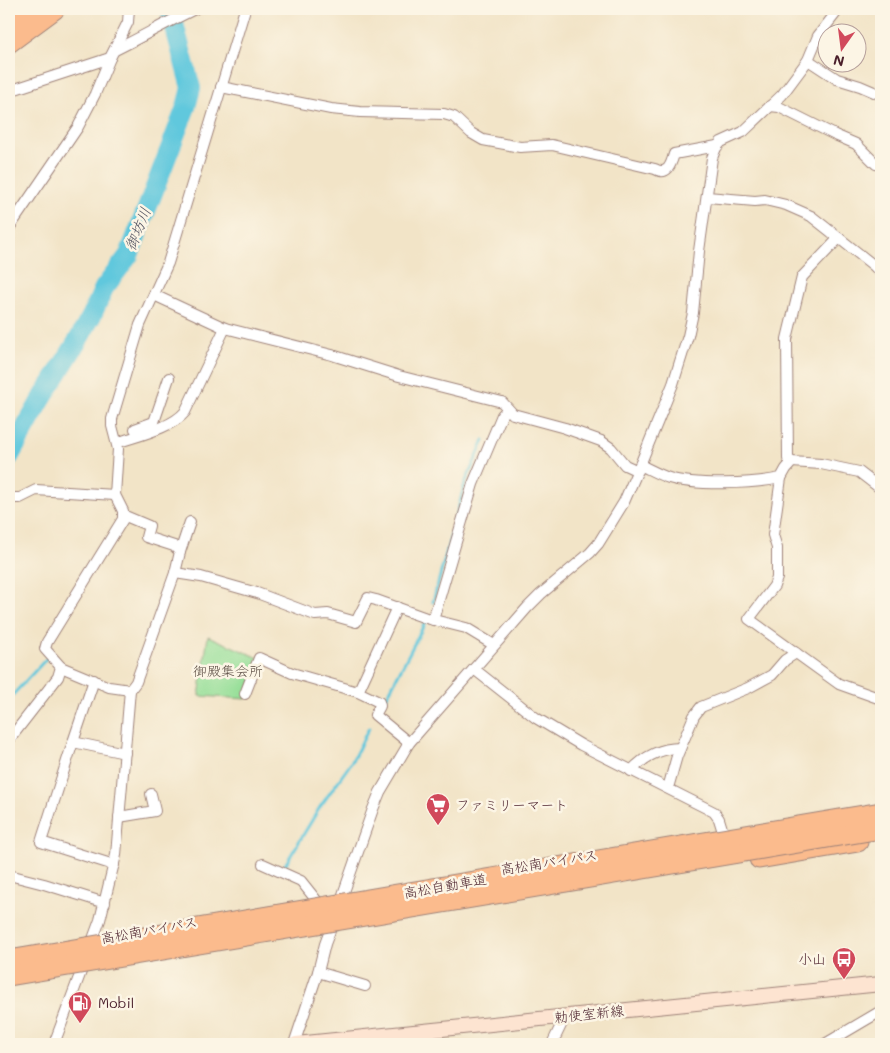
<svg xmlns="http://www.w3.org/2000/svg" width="890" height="1053" font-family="Mali,'Klee One',sans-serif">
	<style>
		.green { fill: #97df99; stroke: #707f62 }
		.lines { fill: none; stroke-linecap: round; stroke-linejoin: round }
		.stream { stroke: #61c8dd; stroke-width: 3 }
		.river { stroke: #61c8dd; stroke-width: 20 }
		.street-casing { stroke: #9e8279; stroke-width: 12 }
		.secondary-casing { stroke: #9e8279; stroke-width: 16 }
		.highway-casing { stroke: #9e8279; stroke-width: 21 }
		.street { stroke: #fff; stroke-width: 10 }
		.secondary { stroke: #fde4d1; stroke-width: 14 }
		.highway { stroke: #fbbb8d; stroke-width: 19 }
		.highway-bridge-casing { stroke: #9e8279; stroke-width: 21; stroke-linecap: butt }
		.highway-bridge { stroke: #fbbb8d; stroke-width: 19 }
		.labels { text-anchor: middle; stroke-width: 5; stroke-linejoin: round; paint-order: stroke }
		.park-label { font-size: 14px; fill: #5d4f46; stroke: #fcf5e5 }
		.poi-label { font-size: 14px; fill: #4a1f2b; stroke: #fcf5e5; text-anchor: start }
		.street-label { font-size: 14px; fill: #4a1f2b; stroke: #fcf5e5 }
		.water-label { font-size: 15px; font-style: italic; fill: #515260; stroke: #fcf5e5 }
	</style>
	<rect width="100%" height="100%" fill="#fcf5e5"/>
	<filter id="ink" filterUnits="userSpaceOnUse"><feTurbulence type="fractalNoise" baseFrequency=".02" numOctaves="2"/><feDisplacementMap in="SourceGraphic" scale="10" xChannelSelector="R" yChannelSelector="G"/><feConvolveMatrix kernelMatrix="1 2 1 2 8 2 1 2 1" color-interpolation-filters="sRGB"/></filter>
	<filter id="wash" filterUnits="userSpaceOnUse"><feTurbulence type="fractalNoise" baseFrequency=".0096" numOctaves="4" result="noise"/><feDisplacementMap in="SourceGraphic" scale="20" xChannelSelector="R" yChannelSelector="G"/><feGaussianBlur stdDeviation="1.12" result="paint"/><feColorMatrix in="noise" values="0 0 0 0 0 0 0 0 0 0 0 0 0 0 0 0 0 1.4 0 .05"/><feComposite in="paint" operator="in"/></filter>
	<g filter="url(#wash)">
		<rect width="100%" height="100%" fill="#f2e4c7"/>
		<path class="green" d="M 208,636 L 259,658 L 246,699 L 199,696 Z"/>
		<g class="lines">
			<g class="stream">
				<path d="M 171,10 L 171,9"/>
				<path d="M 433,602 L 465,483 L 484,440"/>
				<path d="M 386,698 L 427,619"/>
				<path d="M 9,699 L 47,658"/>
				<path d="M 285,865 L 320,807 L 351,763 L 369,728"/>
			</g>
			<path class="river" d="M 9,457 L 40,402 L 77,342 L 92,315 L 104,288 L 129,255 L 186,107 L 191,88 L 170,9"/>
		</g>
	</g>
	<g filter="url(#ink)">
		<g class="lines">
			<g class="street-casing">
				<g id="street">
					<path d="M 115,50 C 142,37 167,22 195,9"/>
					<path d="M 808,60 L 837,79 L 860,86 L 881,95"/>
					<path d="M 221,87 L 331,109 L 360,112 L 444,114 L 454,117 L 471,133 L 483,140 L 520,147 L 552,145 L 655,169 C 667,176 671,165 674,154 L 717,146"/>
					<path d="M 9,91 L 110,58"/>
					<path d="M 770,106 L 779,107 L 835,135 L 856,144 L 876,164 L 881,165"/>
					<path d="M 707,197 L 755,201 L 765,200 L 786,205 L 811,216 L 873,265 L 881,273"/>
					<path d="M 9,228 L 78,127 L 95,94 L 110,58 L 128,22 L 129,9"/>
					<path d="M 839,238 L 802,277 L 787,339 L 788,459 L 792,462 L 821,464 L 859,472 L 881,489"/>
					<path d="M 154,295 L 225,328 L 332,355 L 399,376 L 502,402 L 513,414 L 565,428 L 601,441 L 611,448 L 625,465 L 638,471"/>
					<path d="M 135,429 L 154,422 L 169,378"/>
					<path d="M 117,443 C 136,436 172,428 185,412 L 225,328"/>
					<path d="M 640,465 C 649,469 659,475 669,478 C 696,486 753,484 781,478 L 786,469 L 792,462"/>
					<path d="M 781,478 L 773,535 L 777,548 L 777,578 L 774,586 L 749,619 L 839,684 L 881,699"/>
					<path d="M 9,498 L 20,498 L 36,490 L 115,495"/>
					<path d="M 123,515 L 149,526 L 146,537 L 174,546 L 180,552 L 175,573"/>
					<path d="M 180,552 L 190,522"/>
					<path d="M 397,607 L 358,692 L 379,702 L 380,706 L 375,715 L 409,743"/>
					<path d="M 433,620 L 473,484 L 502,415 L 508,409"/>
					<path d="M 61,667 L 109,687 L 130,690 L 116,855 L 100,920 L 90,947"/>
					<path d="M 474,669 L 536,718 L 581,745 L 714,812 L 719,819 L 723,832"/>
					<path d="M 130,690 L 136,682 L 175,573 L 201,577 L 257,593 L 315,615 L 328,614 L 356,622 L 368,598 L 376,600 L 426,618 L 466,628 L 494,645"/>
					<path d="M 245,694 L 259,658 L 292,673 L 358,692"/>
					<path d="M 9,740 L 58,677 L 61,667 L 45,649 L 47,642 L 123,519 L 123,511 L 115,495 L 118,449 L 112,426 L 112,419 L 140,325 L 168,263 L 245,9"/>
					<path d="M 73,742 L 94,680"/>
					<path d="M 631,771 C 644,757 661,748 680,748"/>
					<path d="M 668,788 L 677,756 L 694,716 L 701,707 L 748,688 L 772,675 L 785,660 L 796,653"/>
					<path d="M 119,817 L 155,811 L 151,794"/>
					<path d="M 263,864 L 301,881 L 317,901"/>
					<path d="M 114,865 L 41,842 L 73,742 L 125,753"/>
					<path d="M 9,875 L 44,884 L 105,903"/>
					<path d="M 339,906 L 373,809 L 380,792 L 409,743 L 527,608 L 541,594 L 590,553 L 598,544 L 624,502 L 640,465 L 673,384 L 688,336 L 693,313 L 699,251 L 712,158 L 716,148 L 721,142 L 743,132 L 782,95 L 808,60 L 818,36 L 839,9"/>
					<path d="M 318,972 L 365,986"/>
					<path d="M 54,1044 L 85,961"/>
					<path d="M 294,1044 L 318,972 L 325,944 L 334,920"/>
					<path d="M 552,1044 L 565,1017"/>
					<path d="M 825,1044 L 881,1011"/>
				</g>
			</g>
			<g class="secondary-casing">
				<path id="secondary" d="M 296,1044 L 881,984"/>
			</g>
			<g class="highway-casing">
				<g id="highway">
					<path d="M 9,22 L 26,9"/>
					<path d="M 9,43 L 55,9"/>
					<path d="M 759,859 L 858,842"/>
				</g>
			</g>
			<use href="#street" class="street"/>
			<use href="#secondary" class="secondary"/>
			<use href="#highway" class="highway"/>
			<g class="highway-bridge-casing">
				<g id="highway-bridge">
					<path d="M 9,960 L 881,812"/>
					<path d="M 9,976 L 881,829"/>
				</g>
			</g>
			<use href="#highway-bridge" class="highway-bridge"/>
		</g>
	</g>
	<defs>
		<g id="supermarket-pin" transform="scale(1.25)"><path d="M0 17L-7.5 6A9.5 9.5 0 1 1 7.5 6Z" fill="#d1495b" stroke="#fcf5e5"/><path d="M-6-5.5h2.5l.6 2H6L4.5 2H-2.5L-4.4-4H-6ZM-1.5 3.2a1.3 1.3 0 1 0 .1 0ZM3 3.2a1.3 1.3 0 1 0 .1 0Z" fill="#fff"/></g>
		<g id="bus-pin" transform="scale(1.25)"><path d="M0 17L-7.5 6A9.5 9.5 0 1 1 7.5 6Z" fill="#d1495b" stroke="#fcf5e5"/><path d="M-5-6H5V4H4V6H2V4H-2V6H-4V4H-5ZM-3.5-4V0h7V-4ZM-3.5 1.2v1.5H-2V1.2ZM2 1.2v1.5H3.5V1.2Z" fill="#fff"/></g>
		<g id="fuel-pin" transform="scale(1.25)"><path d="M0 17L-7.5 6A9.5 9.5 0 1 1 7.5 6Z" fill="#d1495b" stroke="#fcf5e5"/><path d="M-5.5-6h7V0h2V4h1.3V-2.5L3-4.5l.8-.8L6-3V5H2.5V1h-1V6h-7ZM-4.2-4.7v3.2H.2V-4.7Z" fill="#fff"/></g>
	</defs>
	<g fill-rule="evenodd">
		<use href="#supermarket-pin" x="438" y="805"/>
		<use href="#bus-pin" x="844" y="959"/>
		<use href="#fuel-pin" x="80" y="1003"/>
	</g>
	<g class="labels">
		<g class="park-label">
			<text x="228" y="676">御殿集会所</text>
		</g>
		<g class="poi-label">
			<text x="456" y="810">ファミリーマート</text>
			<text x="826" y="964" text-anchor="end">小山</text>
			<text x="98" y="1008">Mobil</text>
		</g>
		<g class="street-label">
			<text transform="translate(549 862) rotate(-9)" y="5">高松南バイパス</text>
			<text transform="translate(445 886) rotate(-10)" y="5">高松自動車道</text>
			<text transform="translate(149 930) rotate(-10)" y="5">高松南バイパス</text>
			<text transform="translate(589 1014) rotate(-6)" y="5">勅使室新線</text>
		</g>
		<g class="water-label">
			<text transform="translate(138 229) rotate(-68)" y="5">御坊川</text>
		</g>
	</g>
	<rect width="890" height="1053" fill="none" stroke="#fcf5e5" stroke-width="30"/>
	<g transform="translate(842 48) rotate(194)"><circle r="24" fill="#fcf5e5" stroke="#b59f9b"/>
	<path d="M0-4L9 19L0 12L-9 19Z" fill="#d1495b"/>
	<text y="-8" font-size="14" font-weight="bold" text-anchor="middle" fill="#4a1f2b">N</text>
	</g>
</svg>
